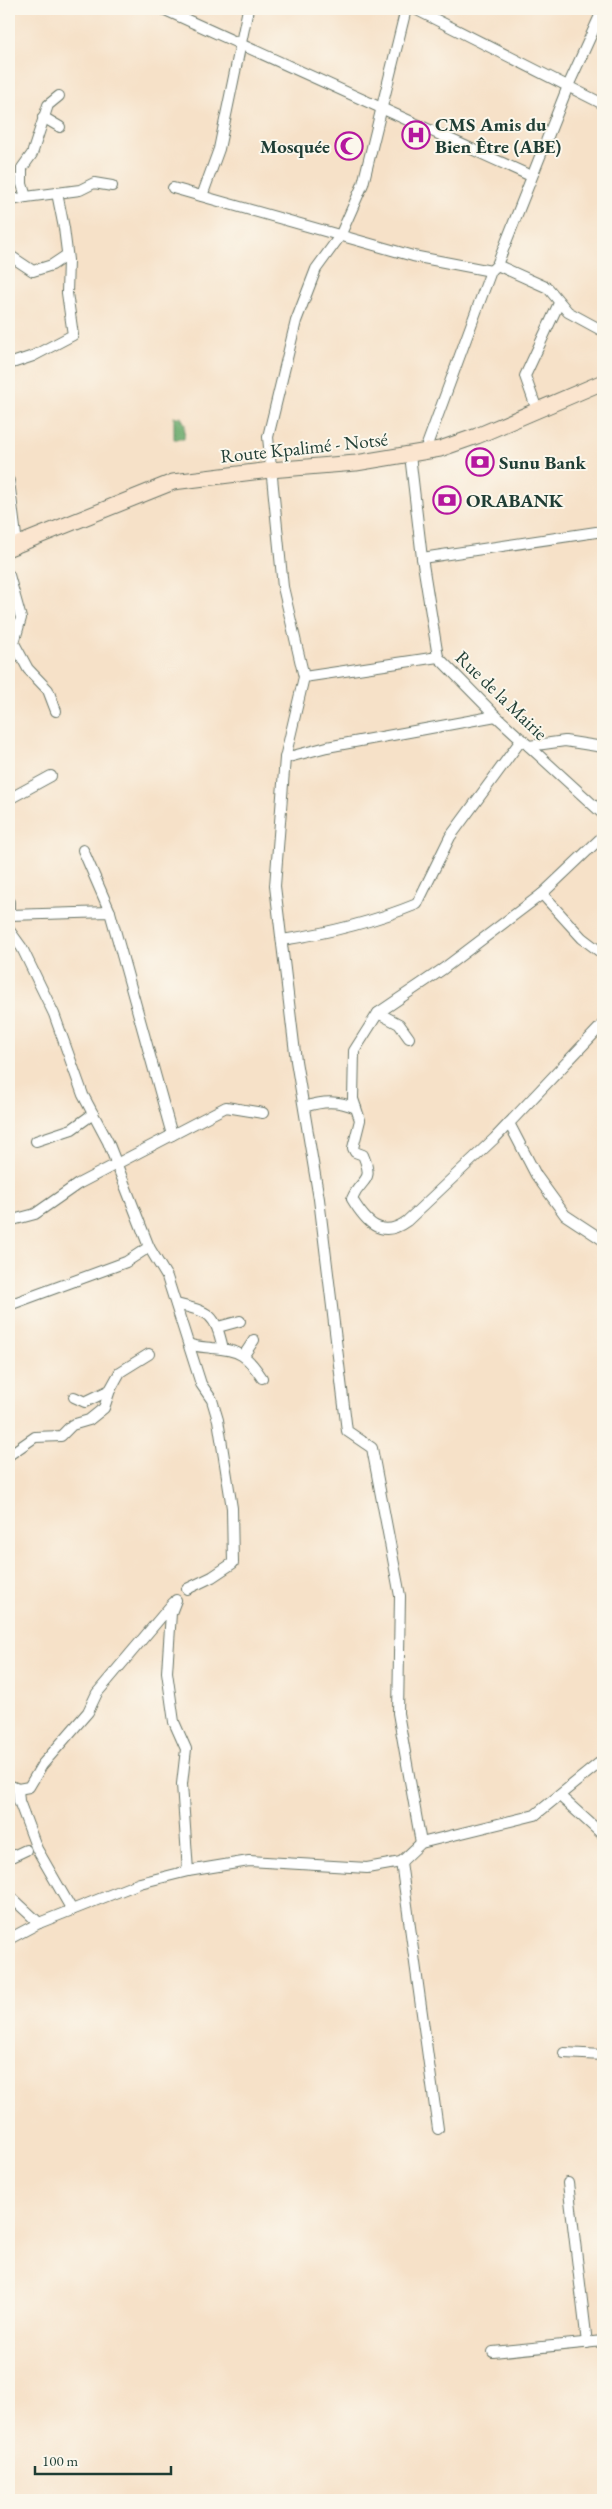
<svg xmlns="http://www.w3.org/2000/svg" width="612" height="2509" font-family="'EB Garamond',serif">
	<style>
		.forest { fill: url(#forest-firs); stroke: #467450 }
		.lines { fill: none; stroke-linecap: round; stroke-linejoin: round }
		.street-casing { stroke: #6a7668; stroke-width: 12 }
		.secondary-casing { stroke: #6a7668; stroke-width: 17 }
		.street { stroke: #fff; stroke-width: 10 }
		.secondary { stroke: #fbe5cf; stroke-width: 15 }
		.labels { text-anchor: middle; stroke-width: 4; stroke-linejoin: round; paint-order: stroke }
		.poi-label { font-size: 19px; font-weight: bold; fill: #1f3d34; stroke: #fbf7ec; text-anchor: start }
		.street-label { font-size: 19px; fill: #1f3d34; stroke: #fbf7ec }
	</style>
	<defs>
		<pattern id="forest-firs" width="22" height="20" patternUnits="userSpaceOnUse" patternTransform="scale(1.25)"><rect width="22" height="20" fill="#6cab6d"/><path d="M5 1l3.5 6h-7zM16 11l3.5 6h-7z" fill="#588c5a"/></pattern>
	</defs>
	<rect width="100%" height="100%" fill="#fbf7ec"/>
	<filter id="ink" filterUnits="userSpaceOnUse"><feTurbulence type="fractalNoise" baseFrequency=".02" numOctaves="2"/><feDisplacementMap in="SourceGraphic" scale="10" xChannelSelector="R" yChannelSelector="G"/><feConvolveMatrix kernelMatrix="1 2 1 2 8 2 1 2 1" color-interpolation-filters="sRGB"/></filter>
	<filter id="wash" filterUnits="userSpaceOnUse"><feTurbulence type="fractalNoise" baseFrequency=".0096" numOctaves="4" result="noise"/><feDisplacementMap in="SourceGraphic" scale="20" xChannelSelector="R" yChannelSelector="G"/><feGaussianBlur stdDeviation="1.12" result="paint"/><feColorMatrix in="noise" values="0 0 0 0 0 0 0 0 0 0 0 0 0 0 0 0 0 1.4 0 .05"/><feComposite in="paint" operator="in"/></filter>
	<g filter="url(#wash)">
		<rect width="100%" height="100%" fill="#f6e1c8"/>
		<path class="forest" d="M 174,417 L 181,417 L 185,424 L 184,439 L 174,439 Z"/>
	</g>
	<g filter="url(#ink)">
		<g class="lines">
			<g class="street-casing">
				<g id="street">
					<path d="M 163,9 L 531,176"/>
					<path d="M 406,9 L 363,184 L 340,236 L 316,269 L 296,321 L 268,437 L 283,587 L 304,677 L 285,758 L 275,886 L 296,1061 L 319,1199 L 347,1431 L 372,1448 L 400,1596 L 398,1713 L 421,1843"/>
					<path d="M 415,9 L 603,104"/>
					<path d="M 43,117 L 60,127"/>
					<path d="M 173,188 L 413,256 L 491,271"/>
					<path d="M 202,196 L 219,149 L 248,9"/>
					<path d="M 26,197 L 22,184 L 22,168 L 32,154 L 48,105 L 59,96"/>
					<path d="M 9,201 L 26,197 L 80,190 L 94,183 L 112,186"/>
					<path d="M 9,255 L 33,271 L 52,265 L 67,255"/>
					<path d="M 497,265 L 548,288 L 568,312 L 603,331"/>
					<path d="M 9,364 L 33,356 L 73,335 L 67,293 L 68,260 L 64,228 L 57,193"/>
					<path d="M 537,410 L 525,376 L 559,303"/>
					<path d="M 424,453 L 491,271 L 497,265 L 568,86 L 603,9"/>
					<path d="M 410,455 L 422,558 L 438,657 L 496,716 L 603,814"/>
					<path d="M 9,481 L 17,544"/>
					<path d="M 422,558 L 603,531"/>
					<path d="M 9,575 L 21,618 L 14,643 L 28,669 L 48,690 L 56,711"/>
					<path d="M 304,677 L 438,657"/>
					<path d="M 529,746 L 565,741 L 603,747"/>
					<path d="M 285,758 L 327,747 L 496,716"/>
					<path d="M 9,799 L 51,776"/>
					<path d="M 603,836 L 542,894 L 443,969 L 378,1013 L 354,1051 L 353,1099 L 360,1120 L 353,1148 L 355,1152 L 363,1155 C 375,1184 361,1177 352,1199 C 366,1222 381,1240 407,1221 L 495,1138 L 603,1024"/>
					<path d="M 83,850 L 110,912"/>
					<path d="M 542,894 L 582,938 L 603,954"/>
					<path d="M 9,902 L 9,909"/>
					<path d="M 9,915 L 110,912 L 172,1135"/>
					<path d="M 9,930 L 22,948 L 54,1014 L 83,1095 L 108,1142 L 149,1247 L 167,1277 L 201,1384 L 212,1400 L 218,1420 L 232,1508 L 233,1563 L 212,1577 L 187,1589"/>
					<path d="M 282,940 C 329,933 373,922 417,904 L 450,837 L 522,739"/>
					<path d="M 378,1013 L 399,1024 L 409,1038"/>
					<path d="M 304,1107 C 323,1101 337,1100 356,1108"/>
					<path d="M 509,1123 L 536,1175 L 565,1215 L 603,1240"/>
					<path d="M 36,1141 L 72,1129 L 93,1114"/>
					<path d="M 9,1221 L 35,1214 L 78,1184 L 226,1107 L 263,1113"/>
					<path d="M 176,1304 C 210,1312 215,1313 223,1349"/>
					<path d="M 9,1305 L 126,1262 L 149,1247"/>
					<path d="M 218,1327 L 240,1321"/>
					<path d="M 189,1344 C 196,1347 204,1347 212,1348 C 240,1350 247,1355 262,1378"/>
					<path d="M 244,1355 L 254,1340"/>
					<path d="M 74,1397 L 85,1402 L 110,1390 L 120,1372 L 149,1354"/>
					<path d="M 9,1455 L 35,1437 L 61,1436 L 72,1425 L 89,1420 L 104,1408 L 110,1390"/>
					<path d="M 176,1600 L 171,1613 L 167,1672 L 174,1722 L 186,1749 L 182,1784 L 188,1871"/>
					<path d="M 9,1785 L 18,1789 L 19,1801 L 37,1849 L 72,1910"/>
					<path d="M 18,1789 L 29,1787 L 42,1765 L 88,1712 L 97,1693 L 173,1603"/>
					<path d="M 561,1797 L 603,1835"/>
					<path d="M 9,1858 L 26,1850"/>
					<path d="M 401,1862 L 438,2129"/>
					<path d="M 9,1895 L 39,1923"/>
					<path d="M 9,1939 L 39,1923 L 140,1883 L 188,1871 L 249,1861 L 367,1868 L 401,1862 L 421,1843 L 535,1815 L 603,1760"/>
					<path d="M 564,2053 L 603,2055"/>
					<path d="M 568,2183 L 587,2343"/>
					<path d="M 493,2352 L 603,2341"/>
				</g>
			</g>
			<g class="secondary-casing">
				<path id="secondary" d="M 9,548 L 173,482 L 270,470 L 356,463 L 440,449 L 477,436 L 603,382"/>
			</g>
			<use href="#street" class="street"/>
			<use href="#secondary" class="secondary"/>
		</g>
	</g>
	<defs>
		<g id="hospital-ring" transform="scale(1.4375)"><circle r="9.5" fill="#fbf7ec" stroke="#b5179e" stroke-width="1.5"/><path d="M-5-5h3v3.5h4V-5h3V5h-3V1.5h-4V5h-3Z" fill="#b5179e"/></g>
		<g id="mosque-ring" transform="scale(1.4375)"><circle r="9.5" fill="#fbf7ec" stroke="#b5179e" stroke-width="1.5"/><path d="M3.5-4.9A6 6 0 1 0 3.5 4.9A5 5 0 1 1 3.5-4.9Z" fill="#b5179e"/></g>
		<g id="bank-ring" transform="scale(1.4375)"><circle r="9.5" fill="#fbf7ec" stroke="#b5179e" stroke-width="1.5"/><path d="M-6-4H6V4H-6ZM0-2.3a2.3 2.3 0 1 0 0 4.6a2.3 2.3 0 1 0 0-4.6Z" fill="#b5179e"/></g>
	</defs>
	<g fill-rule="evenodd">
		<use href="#hospital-ring" x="416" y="135"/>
		<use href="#mosque-ring" x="349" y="146"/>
		<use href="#bank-ring" x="480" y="462"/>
		<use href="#bank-ring" x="447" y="500"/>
	</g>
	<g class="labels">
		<g class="poi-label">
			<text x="435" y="131">CMS Amis du<tspan x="435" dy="22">Bien Être (ABE)</tspan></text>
			<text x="330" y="153" text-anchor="end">Mosquée</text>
			<text x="499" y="469">Sunu Bank</text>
			<text x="466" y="507">ORABANK</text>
		</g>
		<g class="street-label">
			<text transform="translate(304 447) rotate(-6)" y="7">Route Kpalimé - Notsé</text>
			<text transform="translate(502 695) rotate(44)" y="7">Rue de la Mairie</text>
		</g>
	</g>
	<rect width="612" height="2509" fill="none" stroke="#fbf7ec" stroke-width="30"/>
	<path d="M35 2466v8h136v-8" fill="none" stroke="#1f3d34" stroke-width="2.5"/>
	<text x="42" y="2466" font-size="15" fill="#1f3d34" stroke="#fbf7ec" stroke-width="4" paint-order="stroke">100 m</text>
</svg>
